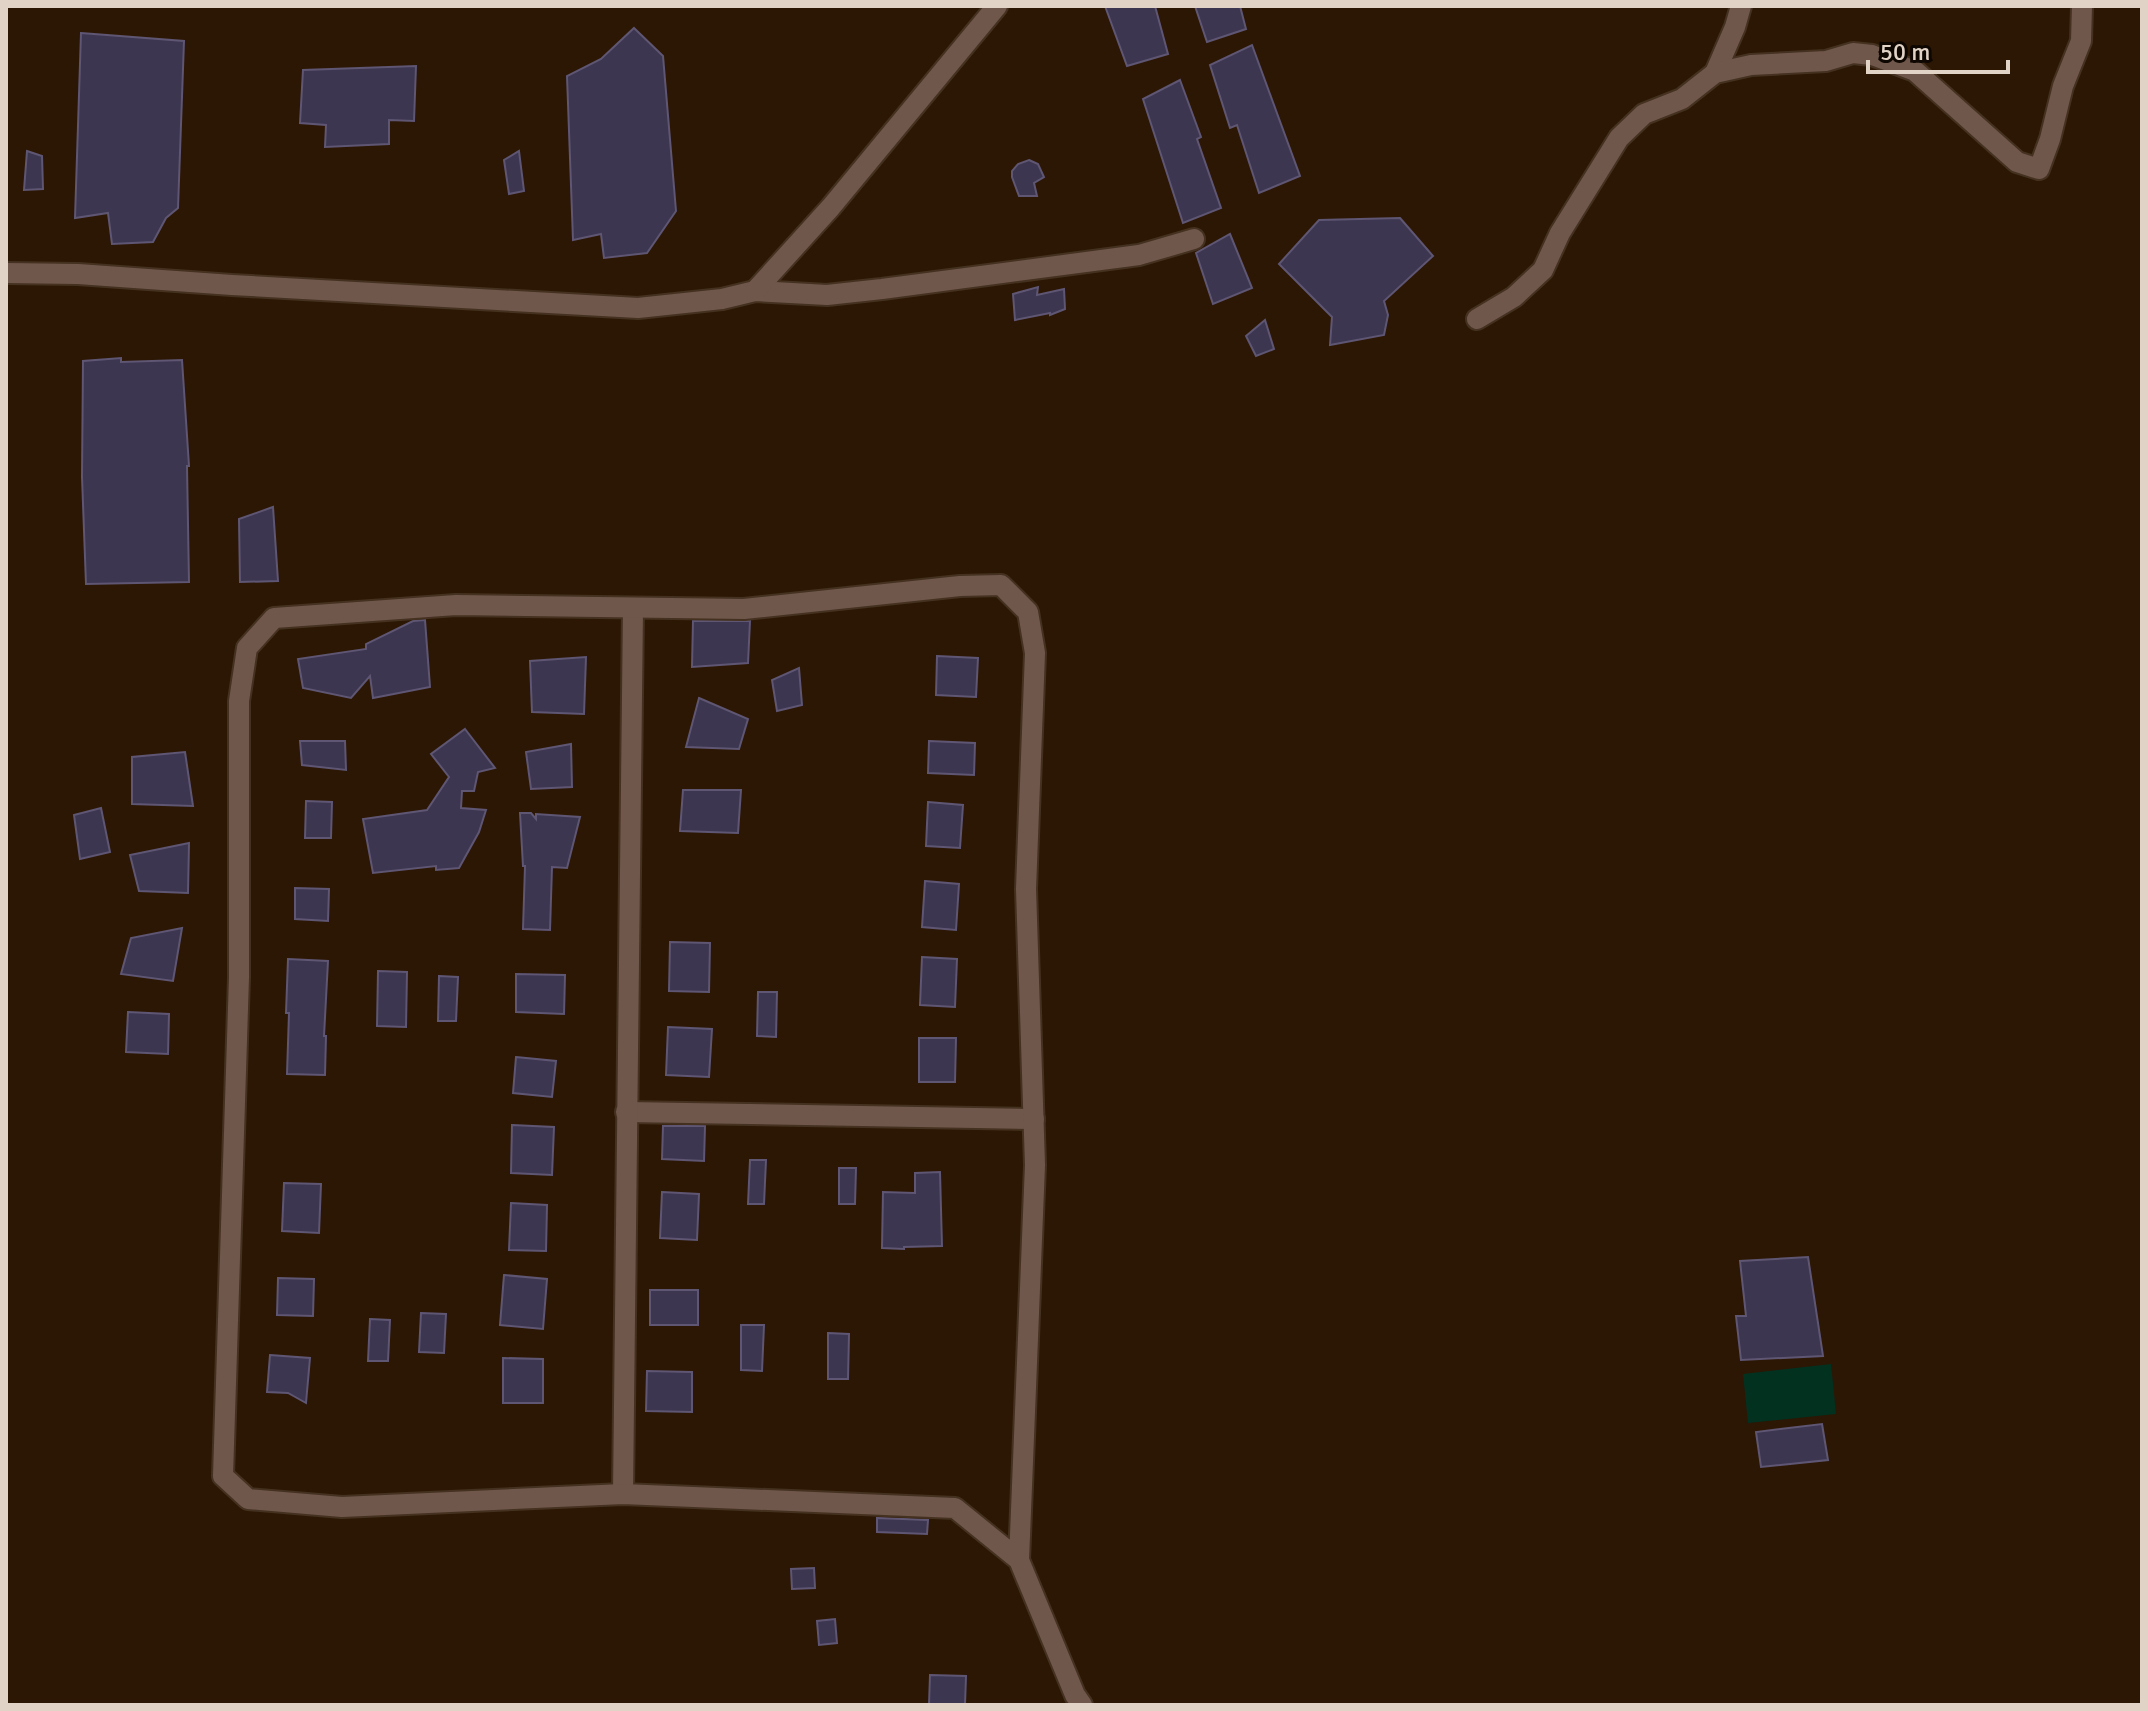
<svg xmlns="http://www.w3.org/2000/svg" width="2148" height="1711" font-family="Signika,sans-serif">
	<style>
		.green { fill: #033120 }
		.building { fill: #3d3650; stroke: #5e5673; stroke-width: 2 }
		.lines { fill: none; stroke-linecap: round; stroke-linejoin: round }
		.street-casing { stroke: #45311f; stroke-width: 24 }
		.street { stroke: #6f574c; stroke-width: 20 }
	</style>
	<rect width="100%" height="100%" fill="#2c1704"/>
	<path class="green" d="M 1831,1364 L 1836,1414 L 1748,1423 L 1743,1374 Z"/>
	<g class="building">
		<path d="M 1105,6 L 1155,6 L 1168,54 L 1127,66 Z"/>
		<path d="M 1195,6 L 1240,6 L 1246,29 L 1207,42 Z"/>
		<path d="M 634,28 L 663,56 L 676,211 L 647,253 L 604,258 L 601,234 L 573,240 L 567,76 L 601,59 Z"/>
		<path d="M 81,33 L 184,41 L 178,208 L 166,218 L 153,242 L 112,244 L 108,213 L 75,218 Z"/>
		<path d="M 1252,45 L 1300,176 L 1259,193 L 1237,125 L 1230,128 L 1210,65 Z"/>
		<path d="M 416,66 L 414,121 L 389,120 L 389,144 L 325,147 L 326,125 L 300,123 L 303,70 Z"/>
		<path d="M 1180,80 L 1201,137 L 1197,139 L 1221,208 L 1183,223 L 1143,99 Z"/>
		<path d="M 27,151 L 42,156 L 43,189 L 24,190 Z"/>
		<path d="M 519,151 L 524,191 L 509,194 L 504,160 Z"/>
		<path d="M 1029,160 L 1038,164 L 1044,177 L 1034,183 L 1037,196 L 1019,196 L 1012,177 L 1012,171 L 1018,164 Z"/>
		<path d="M 1400,218 L 1433,256 L 1384,301 L 1388,315 L 1384,335 L 1330,345 L 1332,317 L 1279,264 L 1319,220 Z"/>
		<path d="M 1230,234 L 1252,288 L 1213,304 L 1196,253 Z"/>
		<path d="M 1038,287 L 1037,295 L 1064,289 L 1065,309 L 1050,315 L 1050,313 L 1015,320 L 1013,294 Z"/>
		<path d="M 1265,320 L 1274,349 L 1256,356 L 1246,336 Z"/>
		<path d="M 121,358 L 121,362 L 182,360 L 189,466 L 187,466 L 189,582 L 86,584 L 82,477 L 83,361 Z"/>
		<path d="M 273,507 L 278,581 L 240,582 L 239,519 Z"/>
		<path d="M 425,620 L 430,687 L 373,698 L 370,676 L 351,698 L 303,688 L 298,659 L 366,649 L 366,644 L 413,621 Z"/>
		<path d="M 693,621 L 750,621 L 748,663 L 692,667 Z"/>
		<path d="M 937,656 L 978,658 L 976,697 L 936,695 Z"/>
		<path d="M 586,657 L 584,714 L 532,712 L 530,661 Z"/>
		<path d="M 799,668 L 802,705 L 777,711 L 772,680 Z"/>
		<path d="M 699,698 L 748,719 L 739,749 L 686,747 Z"/>
		<path d="M 465,729 L 495,768 L 478,772 L 474,791 L 462,791 L 461,808 L 486,810 L 479,832 L 459,868 L 436,870 L 436,866 L 373,873 L 363,819 L 427,810 L 449,777 L 431,754 Z"/>
		<path d="M 300,741 L 345,741 L 346,770 L 302,765 Z"/>
		<path d="M 929,741 L 975,743 L 974,775 L 928,773 Z"/>
		<path d="M 571,744 L 572,787 L 531,789 L 526,752 Z"/>
		<path d="M 185,752 L 193,806 L 132,804 L 132,757 Z"/>
		<path d="M 683,790 L 741,790 L 738,833 L 680,831 Z"/>
		<path d="M 306,801 L 332,802 L 331,838 L 305,838 Z"/>
		<path d="M 928,802 L 963,805 L 960,848 L 926,846 Z"/>
		<path d="M 101,808 L 110,852 L 80,859 L 74,815 Z"/>
		<path d="M 520,813 L 531,813 L 536,819 L 536,814 L 580,817 L 567,868 L 552,867 L 550,930 L 523,929 L 525,866 L 523,866 Z"/>
		<path d="M 189,843 L 188,893 L 139,891 L 130,855 Z"/>
		<path d="M 925,881 L 959,884 L 956,930 L 922,927 Z"/>
		<path d="M 295,888 L 329,889 L 328,921 L 295,919 Z"/>
		<path d="M 182,928 L 173,981 L 121,974 L 131,938 Z"/>
		<path d="M 670,942 L 710,943 L 709,992 L 669,991 Z"/>
		<path d="M 922,957 L 957,959 L 955,1007 L 920,1005 Z"/>
		<path d="M 288,959 L 328,961 L 324,1036 L 326,1036 L 325,1075 L 287,1074 L 289,1013 L 286,1013 Z"/>
		<path d="M 378,971 L 407,972 L 406,1027 L 377,1026 Z"/>
		<path d="M 516,974 L 565,975 L 564,1014 L 516,1012 Z"/>
		<path d="M 439,976 L 458,977 L 456,1021 L 438,1021 Z"/>
		<path d="M 758,992 L 777,992 L 776,1037 L 757,1036 Z"/>
		<path d="M 128,1012 L 169,1014 L 168,1054 L 126,1052 Z"/>
		<path d="M 668,1027 L 712,1029 L 709,1077 L 666,1075 Z"/>
		<path d="M 919,1038 L 956,1038 L 955,1082 L 919,1082 Z"/>
		<path d="M 516,1057 L 556,1061 L 552,1097 L 513,1093 Z"/>
		<path d="M 512,1125 L 554,1127 L 552,1175 L 511,1173 Z"/>
		<path d="M 663,1126 L 705,1126 L 704,1161 L 662,1159 Z"/>
		<path d="M 750,1160 L 766,1160 L 764,1204 L 748,1204 Z"/>
		<path d="M 839,1168 L 856,1168 L 855,1204 L 839,1204 Z"/>
		<path d="M 940,1172 L 942,1246 L 904,1247 L 904,1249 L 882,1248 L 883,1192 L 915,1193 L 915,1173 Z"/>
		<path d="M 284,1183 L 321,1184 L 319,1233 L 282,1231 Z"/>
		<path d="M 662,1192 L 699,1194 L 697,1240 L 660,1238 Z"/>
		<path d="M 511,1203 L 547,1205 L 546,1251 L 509,1250 Z"/>
		<path d="M 1808,1257 L 1823,1356 L 1741,1360 L 1736,1316 L 1746,1316 L 1740,1261 Z"/>
		<path d="M 504,1275 L 547,1279 L 543,1329 L 500,1325 Z"/>
		<path d="M 278,1278 L 314,1279 L 313,1316 L 277,1315 Z"/>
		<rect x="650" y="1290" width="48" height="35"/>
		<path d="M 421,1313 L 446,1314 L 444,1353 L 419,1352 Z"/>
		<path d="M 370,1319 L 390,1320 L 388,1361 L 368,1361 Z"/>
		<path d="M 741,1325 L 764,1325 L 762,1371 L 741,1370 Z"/>
		<path d="M 828,1333 L 849,1334 L 848,1379 L 828,1379 Z"/>
		<path d="M 270,1355 L 310,1358 L 306,1403 L 288,1393 L 267,1392 Z"/>
		<path d="M 503,1358 L 543,1359 L 543,1403 L 503,1403 Z"/>
		<path d="M 647,1371 L 692,1372 L 692,1412 L 646,1411 Z"/>
		<path d="M 1822,1424 L 1828,1460 L 1761,1467 L 1756,1432 Z"/>
		<path d="M 877,1518 L 928,1520 L 927,1534 L 877,1532 Z"/>
		<path d="M 814,1568 L 815,1588 L 792,1589 L 791,1569 Z"/>
		<path d="M 835,1619 L 837,1643 L 819,1645 L 817,1621 Z"/>
		<path d="M 930,1675 L 966,1676 L 965,1705 L 929,1705 Z"/>
	</g>
	<g class="lines">
		<g class="street-casing">
			<g id="street">
				<path d="M 1715,73 L 1735,27 L 1741,6"/>
				<path d="M 6,273 L 78,274 L 232,285 L 638,308 L 722,299 L 755,291 L 827,295 L 882,289 L 1139,255 L 1194,239"/>
				<path d="M 755,291 L 831,207 L 997,6"/>
				<path d="M 1477,319 L 1514,297 L 1543,270 L 1560,233 L 1619,138 L 1644,114 L 1682,99 L 1715,73 L 1751,65 L 1826,61 L 1853,53 L 1872,55 L 1915,71 L 2017,162 L 2039,169 L 2050,139 L 2063,86 L 2081,41 L 2082,6"/>
				<path d="M 626,1112 L 1034,1119"/>
				<path d="M 623,1494 L 633,608"/>
				<path d="M 1019,1560 L 955,1508 L 623,1494 L 342,1507 L 248,1499 L 223,1476 L 239,977 L 239,701 L 247,648 L 274,618 L 456,605 L 744,609 L 960,586 L 1001,585 L 1028,612 L 1035,653 L 1026,889 L 1035,1165 L 1019,1560 L 1075,1695 L 1082,1705"/>
			</g>
		</g>
		<use href="#street" class="street"/>
	</g>
	<rect width="2148" height="1711" fill="none" stroke="#e2d3c7" stroke-width="16"/>
	<path d="M1868 60v12h140v-12" fill="none" stroke="#e2d3c7" stroke-width="4"/>
	<text x="1880" y="60" font-size="24" fill="#e2d3c7" stroke="#0e0601" stroke-width="6" paint-order="stroke">50 m</text>
</svg>
